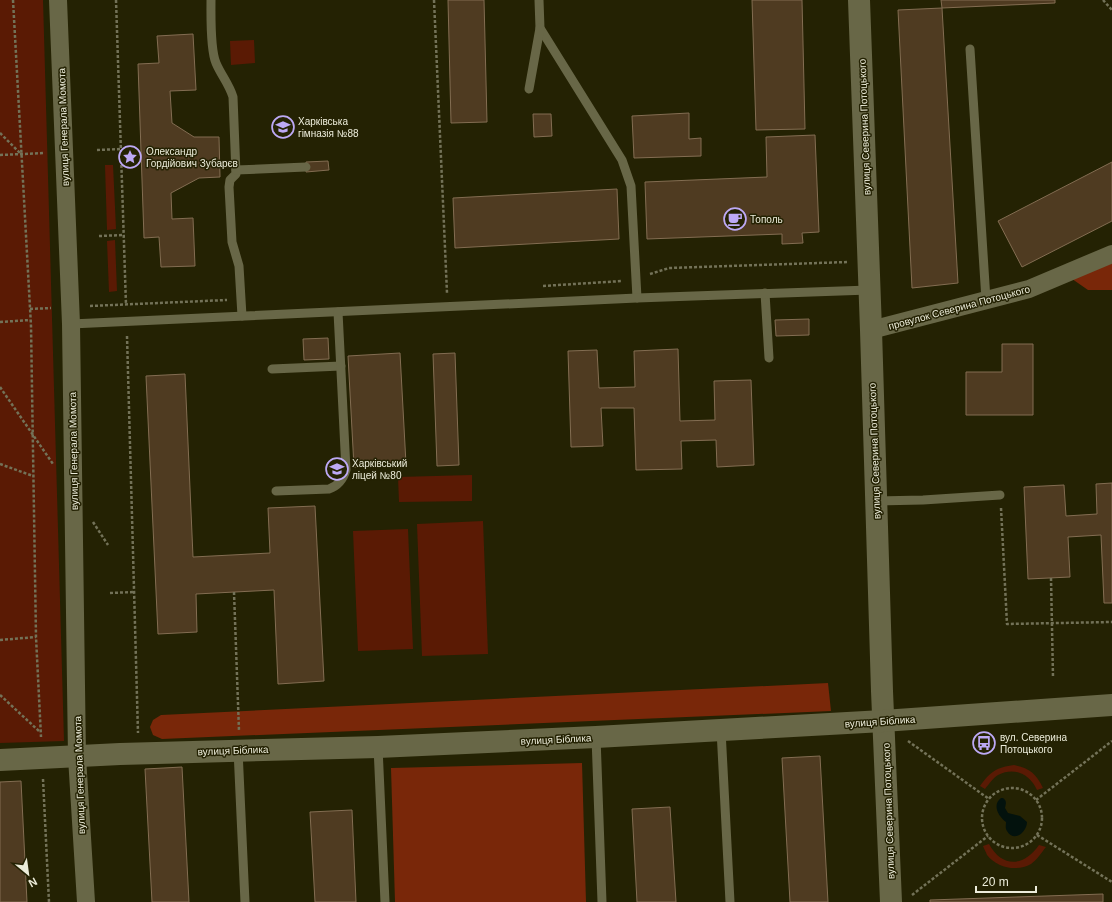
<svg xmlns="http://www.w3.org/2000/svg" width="1112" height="902" font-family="Arial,sans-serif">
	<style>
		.green { fill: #5a1a04 }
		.forest { fill: #792709 }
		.water { fill: #03120d }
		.building { fill: #4f3b21; stroke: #836d52 }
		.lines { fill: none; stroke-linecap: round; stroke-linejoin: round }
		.path { stroke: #737258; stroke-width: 2.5; stroke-dasharray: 3 2; stroke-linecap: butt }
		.service { stroke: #686747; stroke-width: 9 }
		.minor { stroke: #686747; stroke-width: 18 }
		.tertiary { stroke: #686747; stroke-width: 22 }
		.labels { text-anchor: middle; stroke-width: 3; stroke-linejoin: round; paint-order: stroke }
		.poi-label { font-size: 10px; fill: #ececda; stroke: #242203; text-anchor: start }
		.street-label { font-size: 10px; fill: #ececda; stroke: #242203 }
	</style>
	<rect width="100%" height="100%" fill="#242203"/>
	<g class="green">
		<path d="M 0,0 L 43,0 L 64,741 L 0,743 Z"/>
		<path d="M 254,40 L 255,63 L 231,65 L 230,41 Z"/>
		<path d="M 105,165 L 113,165 L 116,229 L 107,230 Z"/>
		<path d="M 115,240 L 117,291 L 109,292 L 107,241 Z"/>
		<path d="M 472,475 L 472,501 L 399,502 L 398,477 Z"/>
		<path d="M 483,521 L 488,654 L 422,656 L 417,524 Z"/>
		<path d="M 408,529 L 413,649 L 358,651 L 353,531 Z"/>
		<path d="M 1014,765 C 1029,768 1036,773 1043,788 L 1037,790 C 1030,775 1015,766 998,775 C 993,778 989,784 985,789 L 980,786 C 990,772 997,767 1014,765 Z"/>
		<path d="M 989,844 C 1002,868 1024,867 1039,845 L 1046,847 C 1041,853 1037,860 1031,864 C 1017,872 997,868 987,855 C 986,852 984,849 983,846 Z"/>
	</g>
	<g class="forest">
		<path d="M 1112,254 L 1112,290 L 1088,290 L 1065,274 Z"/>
		<path d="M 828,683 L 831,711 L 162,739 L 153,735 L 150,727 L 153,720 L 161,715 Z"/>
		<path d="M 582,763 L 586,902 L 395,902 L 391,768 Z"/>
	</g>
	<path class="water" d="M 1001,798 L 1003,798 C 1007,801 1006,803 1005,808 L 1008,813 L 1020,816 L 1027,822 C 1027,832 1014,843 1007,831 C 1005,828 1006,825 1006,822 C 998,816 992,805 1001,798 Z"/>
	<g class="building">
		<path d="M 448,0 L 484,0 L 487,122 L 451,123 Z"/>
		<path d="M 752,0 L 802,0 L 805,129 L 756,130 Z"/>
		<path d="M 941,0 L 1055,0 L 1055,3 L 942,8 Z"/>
		<path d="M 942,8 L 958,283 L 912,288 L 898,10 Z"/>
		<path d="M 193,34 L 196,90 L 170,91 L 172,123 L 194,137 L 219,137 L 220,177 L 199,178 L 171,193 L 172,219 L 193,218 L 195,266 L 161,267 L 159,237 L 144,238 L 138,64 L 159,63 L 157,36 Z"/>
		<path d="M 689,113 L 689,139 L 701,138 L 701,156 L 634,158 L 632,116 Z"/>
		<path d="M 533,114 L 551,114 L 552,136 L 534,137 Z"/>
		<path d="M 815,135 L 819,232 L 802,233 L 803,243 L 782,244 L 782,234 L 647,239 L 645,182 L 767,177 L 766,137 Z"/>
		<path d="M 328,161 L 329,170 L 306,172 L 306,162 Z"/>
		<path d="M 1112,162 L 1112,221 L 1022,267 L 998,221 Z"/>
		<path d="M 617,189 L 619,239 L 455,248 L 453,198 Z"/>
		<path d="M 809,319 L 809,335 L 776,336 L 775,320 Z"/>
		<path d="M 328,338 L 329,359 L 304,360 L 303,339 Z"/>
		<path d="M 1002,344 L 1033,344 L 1033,415 L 966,415 L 966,372 L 1002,372 Z"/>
		<path d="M 678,349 L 680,421 L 715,420 L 714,381 L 751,380 L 754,465 L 717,467 L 716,440 L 681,441 L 682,469 L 636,470 L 634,408 L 601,408 L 603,446 L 571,447 L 568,351 L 597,350 L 599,388 L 635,387 L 634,351 Z"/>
		<path d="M 400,353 L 406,464 L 354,467 L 348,356 Z"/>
		<path d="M 455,353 L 459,465 L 437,466 L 433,354 Z"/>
		<path d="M 185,374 L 193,557 L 270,553 L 268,508 L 315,506 L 324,681 L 278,684 L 274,590 L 196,594 L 197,632 L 158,634 L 146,376 Z"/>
		<path d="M 1112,483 L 1112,603 L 1104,603 L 1101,535 L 1068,537 L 1070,577 L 1028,579 L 1024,487 L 1064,485 L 1066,516 L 1097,514 L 1096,484 Z"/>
		<path d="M 820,756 L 828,902 L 790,902 L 782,758 Z"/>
		<path d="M 182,767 L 189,902 L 152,902 L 145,769 Z"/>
		<path d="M 21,781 L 27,902 L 0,902 L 0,782 Z"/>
		<path d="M 670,807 L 676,902 L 637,902 L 632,809 Z"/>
		<path d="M 352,810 L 356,902 L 315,902 L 310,812 Z"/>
		<path d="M 1103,894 L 1103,902 L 930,902 L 930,900 Z"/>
	</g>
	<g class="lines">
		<g class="path">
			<path d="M 13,0 L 31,326 L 36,637 L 41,737"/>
			<path d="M 116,0 L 126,305"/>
			<path d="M 434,0 L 447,293"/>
			<path d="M 1103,0 L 1112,10"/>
			<path d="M 0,133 L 21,154"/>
			<path d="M 97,150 L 121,149"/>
			<path d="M 0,155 L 45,153"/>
			<path d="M 99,236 L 124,235"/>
			<path d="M 650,274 L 669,268 L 848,262"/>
			<path d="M 543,286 L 622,281"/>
			<path d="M 90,306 L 227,300"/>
			<path d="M 30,309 L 51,308"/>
			<path d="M 0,322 L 30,320"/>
			<path d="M 127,336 L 138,733"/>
			<path d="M 0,387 L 53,464"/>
			<path d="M 0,464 L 33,476"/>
			<path d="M 1001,508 L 1007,624 L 1112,622"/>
			<path d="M 93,522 L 108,545"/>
			<path d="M 1051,578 L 1053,677"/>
			<path d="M 234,592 L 239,731"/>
			<path d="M 110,593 L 134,592"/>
			<path d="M 0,640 L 36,637"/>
			<path d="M 0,695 L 40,732"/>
			<path d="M 908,741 L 989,799"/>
			<path d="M 43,779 L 49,902"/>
			<circle cx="1012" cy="818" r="30"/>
			<path d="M 1036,800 L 1112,741"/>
			<path d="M 1037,835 L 1112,882"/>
			<path d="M 912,895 L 988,836"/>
		</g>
		<g class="service">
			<path d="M 211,0 C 211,16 210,49 216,63 C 221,75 229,84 233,97 L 236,174 L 230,180 L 229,187 L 232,242 L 239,266 L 242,316"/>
			<path d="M 539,0 L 540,28 L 622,160 L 631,186 L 637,298"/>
			<path d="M 970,49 L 986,300"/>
			<path d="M 529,89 L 540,28"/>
			<path d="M 236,170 L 306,167"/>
			<path d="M 765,293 L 769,358"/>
			<path d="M 71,324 L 637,298 L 869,290"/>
			<path d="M 272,369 L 341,366"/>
			<path d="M 276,491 L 329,489 C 338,486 343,480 346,470 L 338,312"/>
			<path d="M 876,501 L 923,500 L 1000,495"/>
			<path d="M 721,730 L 730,902"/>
			<path d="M 596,737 L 602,902"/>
			<path d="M 378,747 L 385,902"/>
			<path d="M 238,750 L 245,902"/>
		</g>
		<g class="minor">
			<path d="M 58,0 L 71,324 L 77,757 L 86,902"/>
			<path d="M 871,330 L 1029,289 L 1112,254"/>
		</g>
		<g class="tertiary">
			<path d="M 859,0 L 871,330 L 882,691 L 891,902"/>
			<path d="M 0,760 L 120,754 L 378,747 L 596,737 L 883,721 L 1112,705"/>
		</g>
	</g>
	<defs>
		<g id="school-ring" transform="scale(1.15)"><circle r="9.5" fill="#242203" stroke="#bda9f5" stroke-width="1.5"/><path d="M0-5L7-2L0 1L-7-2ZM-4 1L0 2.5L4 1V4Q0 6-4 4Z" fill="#bda9f5"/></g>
		<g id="sight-ring" transform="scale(1.15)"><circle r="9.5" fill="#242203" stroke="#bda9f5" stroke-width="1.5"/><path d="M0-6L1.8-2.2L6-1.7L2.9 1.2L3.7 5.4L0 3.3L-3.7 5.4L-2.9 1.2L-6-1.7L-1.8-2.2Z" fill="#bda9f5"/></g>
		<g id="cafe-ring" transform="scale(1.15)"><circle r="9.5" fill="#242203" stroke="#bda9f5" stroke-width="1.5"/><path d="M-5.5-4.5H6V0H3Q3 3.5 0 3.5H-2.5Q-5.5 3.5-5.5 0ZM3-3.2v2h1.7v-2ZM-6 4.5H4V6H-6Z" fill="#bda9f5"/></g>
		<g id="bus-ring" transform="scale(1.15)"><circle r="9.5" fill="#242203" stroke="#bda9f5" stroke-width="1.5"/><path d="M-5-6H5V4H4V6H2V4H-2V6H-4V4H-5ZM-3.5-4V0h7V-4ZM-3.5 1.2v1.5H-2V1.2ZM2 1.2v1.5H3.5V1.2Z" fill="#bda9f5"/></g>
	</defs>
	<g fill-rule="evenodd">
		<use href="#school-ring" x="283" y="127"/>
		<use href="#sight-ring" x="130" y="157"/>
		<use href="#cafe-ring" x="735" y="219"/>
		<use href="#school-ring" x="337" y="469"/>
		<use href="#bus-ring" x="984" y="743"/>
	</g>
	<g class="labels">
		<g class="poi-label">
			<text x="298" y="125">Харківська<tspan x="298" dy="12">гімназія №88</tspan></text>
			<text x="146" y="155">Олександр<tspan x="146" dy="12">Гордійович Зубарєв</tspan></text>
			<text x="750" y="223">Тополь</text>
			<text x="352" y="467">Харківський<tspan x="352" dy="12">ліцей №80</tspan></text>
			<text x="1000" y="741">вул. Северина<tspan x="1000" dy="12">Потоцького</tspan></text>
		</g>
		<g class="street-label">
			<text transform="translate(63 127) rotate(-92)" y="4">вулиця Генерала Момота</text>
			<text transform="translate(864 127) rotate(-92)" y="4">вулиця Северина Потоцького</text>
			<text transform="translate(959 307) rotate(-15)" y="4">провулок Северина Потоцького</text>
			<text transform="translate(73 451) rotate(-91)" y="4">вулиця Генерала Момота</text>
			<text transform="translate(874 451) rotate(-92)" y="4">вулиця Северина Потоцького</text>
			<text transform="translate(880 721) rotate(-4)" y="4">вулиця Біблика</text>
			<text transform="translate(556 739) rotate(-3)" y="4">вулиця Біблика</text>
			<text transform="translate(233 750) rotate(-2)" y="4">вулиця Біблика</text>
			<text transform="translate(79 775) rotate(-92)" y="4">вулиця Генерала Момота</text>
			<text transform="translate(888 811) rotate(-92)" y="4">вулиця Северина Потоцького</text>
		</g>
	</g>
	<g transform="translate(28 874) rotate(151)" stroke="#242203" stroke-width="3" paint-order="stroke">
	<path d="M0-3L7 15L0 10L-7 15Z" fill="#ececda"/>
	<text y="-6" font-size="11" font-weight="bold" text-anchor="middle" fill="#ececda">N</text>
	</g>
	<path d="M976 886v6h60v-6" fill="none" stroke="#ececda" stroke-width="2"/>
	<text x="982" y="886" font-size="12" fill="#ececda" stroke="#242203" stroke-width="3" paint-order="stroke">20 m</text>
</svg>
